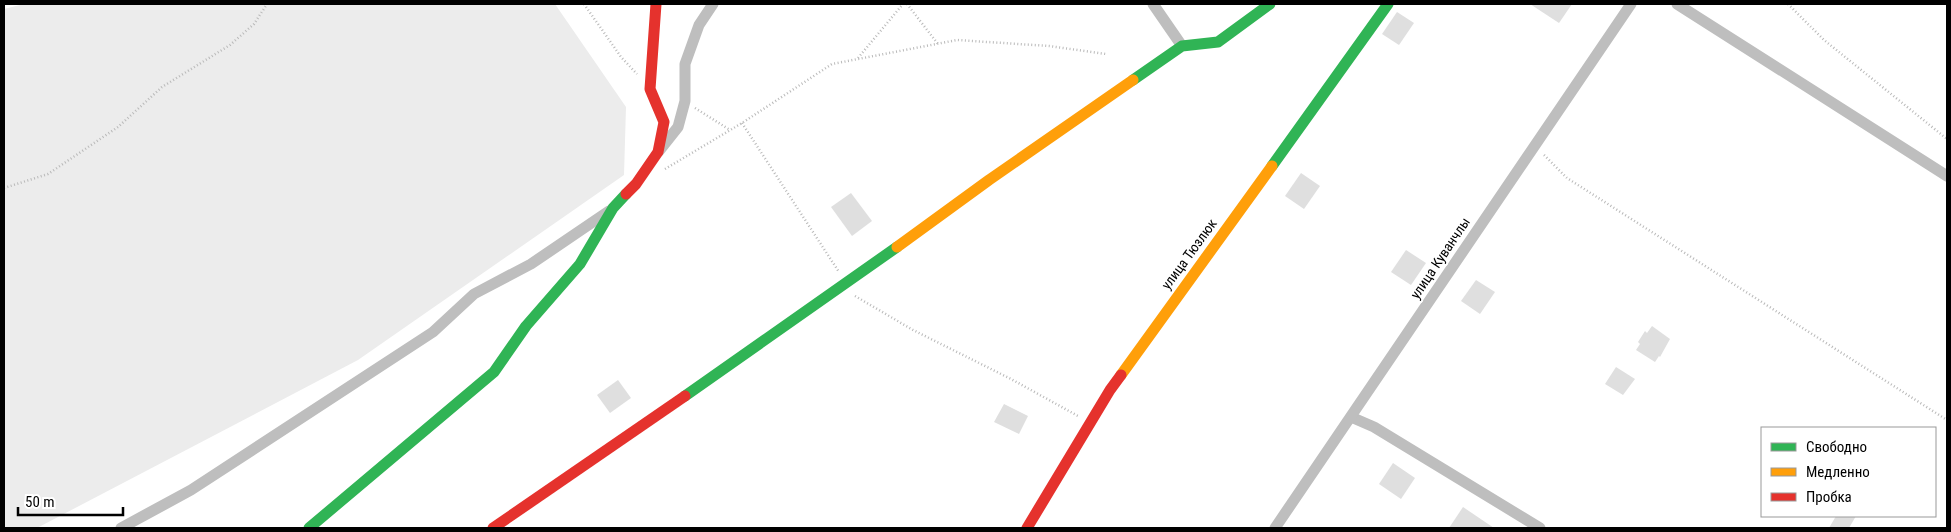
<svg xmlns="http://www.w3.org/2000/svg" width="1951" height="532" font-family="'Roboto Condensed',sans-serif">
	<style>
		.green { fill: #ececec }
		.building { fill: #dfdfdf }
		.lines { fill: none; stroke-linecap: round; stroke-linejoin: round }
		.path { stroke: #b9b9b9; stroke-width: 2.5; stroke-dasharray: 1 2.5; stroke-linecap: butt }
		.street { stroke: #bebebe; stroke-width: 11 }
		.fast { stroke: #30b455; stroke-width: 11 }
		.slow { stroke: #ff9f0a; stroke-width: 11 }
		.jam { stroke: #e5322d; stroke-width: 11 }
		.labels { text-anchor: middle; stroke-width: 4; stroke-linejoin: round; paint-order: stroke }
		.street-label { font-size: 14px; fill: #000; stroke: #fff }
	</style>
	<rect width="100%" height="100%" fill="#fff"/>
	<path class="green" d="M 24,4 L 555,4 L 626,107 L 624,175 L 358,360 L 37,528 L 4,528 L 4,9 Z"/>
	<g class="building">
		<path d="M 1530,4 L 1572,4 L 1559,23 Z"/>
		<path d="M 1397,12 L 1414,23 L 1399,45 L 1382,34 Z"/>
		<path d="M 1301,173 L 1320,186 L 1304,209 L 1285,196 Z"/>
		<path d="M 851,193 L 872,221 L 852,236 L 831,207 Z"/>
		<path d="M 1406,250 L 1426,263 L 1411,285 L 1391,272 Z"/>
		<path d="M 1476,280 L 1495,292 L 1480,314 L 1461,301 Z"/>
		<path d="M 1652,326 L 1670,339 L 1660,357 L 1659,356 L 1655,362 L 1636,350 L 1640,344 L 1638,342 L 1645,331 L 1647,333 Z"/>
		<path d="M 1616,367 L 1635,379 L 1623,395 L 1605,384 Z"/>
		<path d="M 618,380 L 631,398 L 610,413 L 597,395 Z"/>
		<path d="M 1004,404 L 1028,416 L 1019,434 L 994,422 Z"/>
		<path d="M 1393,463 L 1415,478 L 1401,499 L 1379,484 Z"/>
		<path d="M 1463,507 L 1494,528 L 1449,528 Z"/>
		<path d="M 1836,516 L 1856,516 L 1849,528 L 1829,528 Z"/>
	</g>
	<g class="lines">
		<g class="path">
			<path d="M 584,4 L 621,57 L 637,74"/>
			<path d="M 907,4 L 938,44"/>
			<path d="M 1788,4 L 1824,40 L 1947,139"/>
			<path d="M 858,58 L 903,4"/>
			<path d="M 695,108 L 730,130"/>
			<path d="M 742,123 L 839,272"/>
			<path d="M 1544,155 L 1567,178 L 1947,420"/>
			<path d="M 665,169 L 742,123 L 832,64 L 957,40 L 1049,46 L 1106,54"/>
			<path d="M 4,188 L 48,174 L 118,127 L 162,87 L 230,45 L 254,24 L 267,4"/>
			<path d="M 855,296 L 913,330 L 1011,379 L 1078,416"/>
		</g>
		<g class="street">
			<path d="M 1153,4 L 1182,46"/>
			<path d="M 1677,4 L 1947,176"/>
			<path d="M 659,151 L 678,127 L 685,101 L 685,64 L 699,25 L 713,4"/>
			<path d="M 1351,417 L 1374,427 L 1540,528"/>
			<path d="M 121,528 L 191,490 L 433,332 L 474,294 L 531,264 L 609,211"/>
			<path d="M 1275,528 L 1631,4"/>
		</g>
		<g class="fast">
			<path d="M 1133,80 L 1182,46 L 1218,42 L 1270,4"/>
			<path d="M 1272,166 L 1388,4"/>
			<path d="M 685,396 L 897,247"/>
			<path d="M 309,528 L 494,372 L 526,326 L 580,264 L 613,208 L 626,194"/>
		</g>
		<g class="slow">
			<path d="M 897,247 L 989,180 L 1133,80"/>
			<path d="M 1121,375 L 1272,166"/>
		</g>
		<g class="jam">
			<path d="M 626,194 L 636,184 L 658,152 L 664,122 L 650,89 L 656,4"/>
			<path d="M 493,528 L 685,396"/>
			<path d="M 1027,528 L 1110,390 L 1121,375"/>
		</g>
	</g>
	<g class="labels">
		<g class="street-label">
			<text transform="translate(1189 254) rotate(-54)" y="5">улица Тюзлюк</text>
			<text transform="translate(1440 258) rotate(-56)" y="5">улица Куванчлы</text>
		</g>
	</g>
	<rect width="1951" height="532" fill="none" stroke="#000000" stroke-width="10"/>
	<rect x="1761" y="427" width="175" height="90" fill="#ffffff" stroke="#999999"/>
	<rect x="1771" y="443" width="25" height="8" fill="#30b455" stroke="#999999"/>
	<text x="1806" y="452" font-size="15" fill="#000000">Свободно</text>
	<rect x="1771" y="468" width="25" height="8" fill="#ff9f0a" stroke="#999999"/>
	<text x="1806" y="477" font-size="15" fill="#000000">Медленно</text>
	<rect x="1771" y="493" width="25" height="8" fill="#e5322d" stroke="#999999"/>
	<text x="1806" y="502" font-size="15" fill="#000000">Пробка</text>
	<path d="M18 507v8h105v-8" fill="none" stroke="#000000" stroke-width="2.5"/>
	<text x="25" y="507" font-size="15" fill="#000000" stroke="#ffffff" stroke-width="4" paint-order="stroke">50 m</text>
</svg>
